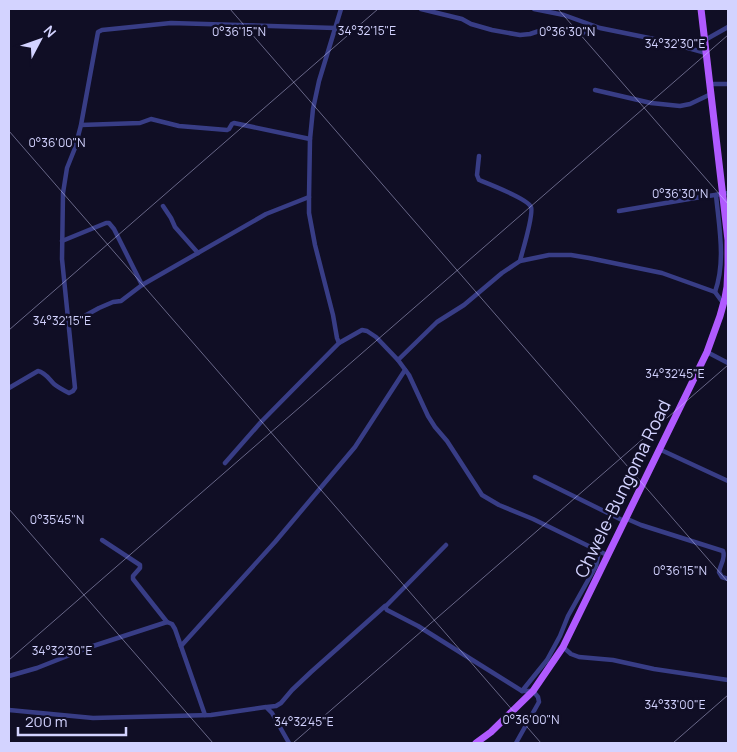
<svg xmlns="http://www.w3.org/2000/svg" width="737" height="752" font-family="Manrope,sans-serif">
	<style>
		.lines { fill: none; stroke-linecap: round; stroke-linejoin: round }
		.minor { stroke: #383d86; stroke-width: 4.5 }
		.primary { stroke: #b05aff; stroke-width: 7 }
		.ticks { fill: none; stroke: #d3d3ff; stroke-width: 1; stroke-opacity: 0.45 }
		.labels { text-anchor: middle; stroke-width: 5; stroke-linejoin: round; paint-order: stroke }
		.street-label { font-size: 18px; fill: #d3d3ff; stroke: #100e25 }
		.ticks-label { font-size: 12px; text-anchor: middle; fill: #d3d3ff; stroke: #100e25; stroke-width: 5; stroke-linejoin: round; paint-order: stroke }
	</style>
	<rect width="100%" height="100%" fill="#100e25"/>
	<g class="lines">
		<g class="minor">
			<path d="M 341,9 L 319,81 L 313,109 L 310,139 L 309,197 L 309,213 L 315,245 L 333,315 L 337,338 L 339,343 L 362,330 L 367,331 L 376,337 L 398,360 L 409,375 L 428,416 L 435,427 L 447,441 L 482,495 L 499,505 L 533,519 L 607,555"/>
			<path d="M 421,9 L 462,19 L 471,24 L 492,30 L 520,35 L 530,34 L 539,31 L 558,28 L 581,34 L 594,26"/>
			<path d="M 534,9 L 564,15 L 600,28 L 659,40 L 706,53"/>
			<path d="M 705,40 L 728,27"/>
			<path d="M 710,84 L 728,84"/>
			<path d="M 595,90 L 651,103 L 680,106 L 690,104 L 711,94"/>
			<path d="M 81,125 L 140,123 L 151,119 L 179,126 L 227,130 L 229,129 L 232,124 L 234,123 L 310,139"/>
			<path d="M 479,156 L 477,175 L 479,180 C 489,184 528,199 531,207 C 534,215 522,252 520,261"/>
			<path d="M 163,206 L 171,218 L 175,227 L 198,253"/>
			<path d="M 619,211 L 695,198 L 728,193"/>
			<path d="M 62,241 L 106,223 L 109,223 L 114,229 L 142,285"/>
			<path d="M 715,292 C 726,261 719,227 716,195"/>
			<path d="M 69,326 L 79,319 L 99,308 L 113,302 L 121,301 L 142,285 L 266,214 L 309,197"/>
			<path d="M 707,352 L 728,363"/>
			<path d="M 398,360 L 437,322 L 464,305 L 502,273 L 520,261 L 549,255 L 571,255 L 589,258 L 662,273 L 715,292 L 723,303"/>
			<path d="M 9,388 L 38,371 C 45,372 49,379 54,384 C 59,388 63,390 69,393 L 73,391 L 75,388 L 62,259 L 63,193 L 67,168 L 75,148 L 81,125 L 98,32 L 102,30 L 171,23 L 335,28"/>
			<path d="M 659,449 L 728,481"/>
			<path d="M 225,463 L 261,422 L 339,343"/>
			<path d="M 535,477 L 624,521"/>
			<path d="M 625,518 L 641,525 L 723,551 C 726,558 720,565 719,572 L 722,577 L 728,579"/>
			<path d="M 102,540 L 140,565 L 140,568 L 133,576 L 133,579 L 167,622"/>
			<path d="M 446,545 L 385,607 L 387,610 L 418,626 L 522,691 L 533,691 L 538,697 L 539,702 L 516,743"/>
			<path d="M 181,646 L 275,542 L 355,447 L 405,370"/>
			<path d="M 563,647 L 571,654 L 579,657 L 613,660 L 654,669 L 728,680"/>
			<path d="M 9,676 L 37,668 L 90,647 L 167,622 L 172,624 L 175,629 L 205,715"/>
			<path d="M 522,691 L 547,660 L 560,636 L 568,616 L 596,566 L 599,551"/>
			<path d="M 267,707 L 276,706 L 281,703 L 292,690 L 311,672 L 385,606"/>
			<path d="M 9,710 L 93,718 L 211,715 L 266,707 L 272,713 L 289,743"/>
		</g>
		<path class="primary" d="M 476,743 L 491,732 L 533,691 L 563,647 L 707,352 L 720,316 L 725,298 L 727,287 L 728,265 L 728,240 L 701,9"/>
	</g>
	<path class="ticks" d="M 230,9 L 728,582M 558,9 L 728,204M 9,131 L 541,743M 9,330 L 378,9M 9,509 L 213,743M 9,660 L 728,35M 293,743 L 728,365M 673,743 L 728,695"/>
	<g class="labels">
		<g class="street-label">
			<text transform="translate(623 489) rotate(-64)" y="6">Chwele-Bungoma Road</text>
		</g>
	</g>
	<g class="ticks-label">
		<text x="367" y="35">34°32'15"E</text>
		<text x="567" y="36">0°36'30"N</text>
		<text x="239" y="36">0°36'15"N</text>
		<text x="675" y="48">34°32'30"E</text>
		<text x="57" y="147">0°36'00"N</text>
		<text x="680" y="198">0°36'30"N</text>
		<text x="62" y="325">34°32'15"E</text>
		<text x="675" y="378">34°32'45"E</text>
		<text x="57" y="524">0°35'45"N</text>
		<text x="680" y="575">0°36'15"N</text>
		<text x="62" y="655">34°32'30"E</text>
		<text x="675" y="709">34°33'00"E</text>
		<text x="531" y="724">0°36'00"N</text>
		<text x="304" y="726">34°32'45"E</text>
	</g>
	<rect width="737" height="752" fill="none" stroke="#d3d3ff" stroke-width="20"/>
	<g transform="translate(40 40) rotate(49)" stroke="#100e25" stroke-width="4" paint-order="stroke">
	<path d="M0-4L9 19L0 12L-9 19Z" fill="#d3d3ff"/>
	<text y="-8" font-size="14" font-weight="bold" text-anchor="middle" fill="#d3d3ff">N</text>
	</g>
	<path d="M18 727v8h108v-8" fill="none" stroke="#d3d3ff" stroke-width="2.5"/>
	<text x="25" y="727" font-size="15" fill="#d3d3ff" stroke="#100e25" stroke-width="4" paint-order="stroke">200 m</text>
</svg>
